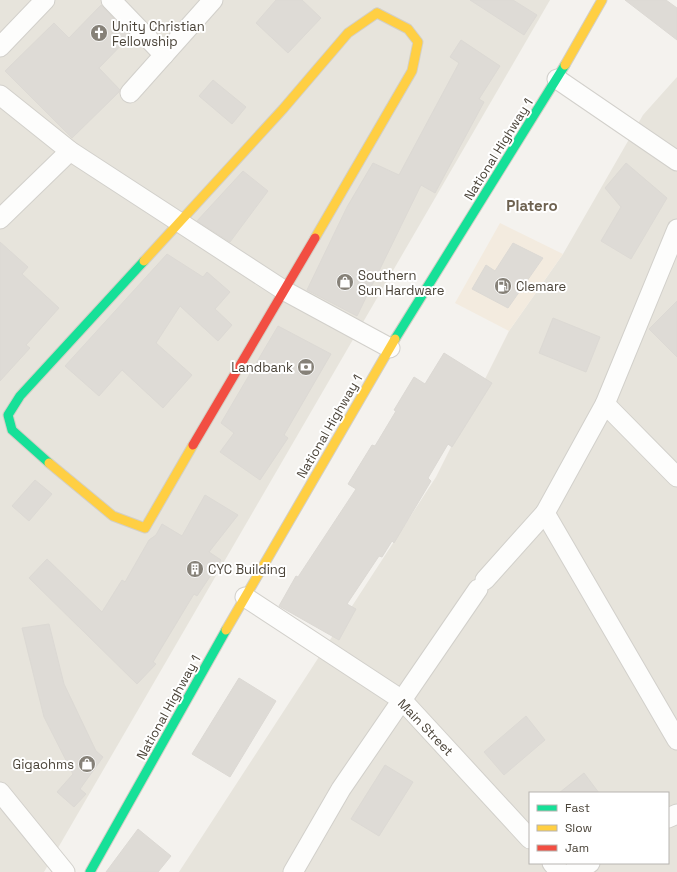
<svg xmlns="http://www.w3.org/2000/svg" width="677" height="872" font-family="'Space Grotesk',sans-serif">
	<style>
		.residential { fill: #e7e4dc; fill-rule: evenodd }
		.commercial { fill: #f3ebdf }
		.building { fill: #dedbd6; stroke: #dcd9d4 }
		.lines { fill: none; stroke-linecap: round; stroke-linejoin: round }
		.street-casing { stroke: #d2d0cb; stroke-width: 21 }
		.fast-casing { stroke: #d3cfc5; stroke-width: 11 }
		.slow-casing { stroke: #d3cfc5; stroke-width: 11 }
		.jam-casing { stroke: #d3cfc5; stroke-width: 11 }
		.street { stroke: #fdfdfc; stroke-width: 19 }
		.fast { stroke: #16e098; stroke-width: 9 }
		.slow { stroke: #ffcf43; stroke-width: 9 }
		.jam { stroke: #f24e42; stroke-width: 9 }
		.labels { text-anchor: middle; stroke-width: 4; stroke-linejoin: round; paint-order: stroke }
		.poi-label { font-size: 13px; fill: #4b4439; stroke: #fff; text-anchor: start }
		.street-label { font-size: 13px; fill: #4b4439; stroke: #fff }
		.quarter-label { font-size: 15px; font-weight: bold; fill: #6e6250; stroke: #fff }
	</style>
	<rect width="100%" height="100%" fill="#f4f2ee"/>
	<g class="residential">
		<path d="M 0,0 L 550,0 L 44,872 L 0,872 Z"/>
		<path d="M 677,77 L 677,872 L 179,872 L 436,477 L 509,331 L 563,254 L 643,115 ZM 530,793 L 668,793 L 668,863 L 530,863 Z"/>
	</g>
	<path class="commercial" d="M 500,223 L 563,254 L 509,331 L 455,303 Z"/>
	<g class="building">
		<path d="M 276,0 L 302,0 L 321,18 L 288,53 L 256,23 Z"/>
		<path d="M 470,0 L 513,0 L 537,15 L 524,35 Z"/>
		<path d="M 625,0 L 666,0 L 677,8 L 677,40 Z"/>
		<path d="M 101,5 L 130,36 L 99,68 L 120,90 L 119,92 L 72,138 L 5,71 L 54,23 L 69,38 Z"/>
		<path d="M 461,40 L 500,66 L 479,99 L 484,102 L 435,193 L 421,185 L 357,316 L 307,290 L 347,207 L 373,163 L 399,175 L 459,63 L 450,57 Z"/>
		<path d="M 213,80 L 246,107 L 232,124 L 199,96 Z"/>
		<path d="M 626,163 L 667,198 L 631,259 L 601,241 L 621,207 L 605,188 Z"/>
		<path d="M 243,171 L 268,191 L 230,242 L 197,221 Z"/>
		<path d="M 0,242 L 28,267 L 22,274 L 59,308 L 26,345 L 30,348 L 0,381 Z"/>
		<path d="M 513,243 L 543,258 L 508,308 L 472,289 L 486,265 L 495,271 Z"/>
		<path d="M 167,254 L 203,277 L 207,272 L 230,292 L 215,309 L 232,325 L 218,341 L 180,306 L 156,343 L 192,375 L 163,408 L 122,370 L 99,396 L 65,366 Z"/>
		<path d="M 677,301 L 677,357 L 649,329 Z"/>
		<path d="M 553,318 L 600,337 L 586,372 L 539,353 Z"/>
		<path d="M 278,326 L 331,354 L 284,435 L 288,438 L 260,480 L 220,452 L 234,433 L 221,423 Z"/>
		<path d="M 444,353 L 492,383 L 452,447 L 448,444 L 428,478 L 431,481 L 394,543 L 392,541 L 382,557 L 379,556 L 347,604 L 356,609 L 339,640 L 279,606 L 296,576 L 298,577 L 356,489 L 348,484 L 372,445 L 375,446 L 396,411 L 394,410 L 414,377 L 425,384 Z"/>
		<path d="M 35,480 L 52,494 L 29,521 L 12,506 Z"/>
		<path d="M 205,495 L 238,515 L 209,552 L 221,560 L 197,596 L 194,594 L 153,662 L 156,664 L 137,684 L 29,578 L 47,559 L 102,612 L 122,580 L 125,582 L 149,540 L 156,535 L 162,524 L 182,536 Z"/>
		<path d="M 49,624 L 64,684 L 96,751 L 103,757 L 80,789 L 86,794 L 74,807 L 57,792 L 73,774 L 44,717 L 22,628 Z"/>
		<path d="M 239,678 L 276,701 L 230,777 L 192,754 Z"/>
		<path d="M 526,716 L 545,740 L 504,775 L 484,752 Z"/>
		<path d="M 385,765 L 413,782 L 379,836 L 351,819 Z"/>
		<path d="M 584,773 L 599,793 L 559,793 Z"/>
		<path d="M 138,829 L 171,856 L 158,872 L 106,872 Z"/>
	</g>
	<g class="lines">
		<g class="street-casing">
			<g id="street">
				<path d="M 111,0 L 164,55"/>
				<path d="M 0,47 L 45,0"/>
				<path d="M 557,79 L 677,161"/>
				<path d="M 130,93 L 213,0"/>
				<path d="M 0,95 L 70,151 L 285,291 L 390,348"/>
				<path d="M 0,219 L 70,151"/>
				<path d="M 605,404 L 677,477"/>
				<path d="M 545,513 L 677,740"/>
				<path d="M 485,580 L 545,513 L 605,404 L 677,229"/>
				<path d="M 245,597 L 402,700 L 530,839"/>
				<path d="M 0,792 L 65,872"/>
				<path d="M 668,818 L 677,814"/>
				<path d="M 552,863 L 560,872"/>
				<path d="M 293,872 L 341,789 L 478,589"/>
				<path d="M 572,872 L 590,863"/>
			</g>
		</g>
		<g class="fast-casing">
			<g id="fast">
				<path d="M 395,339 L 565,65"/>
				<path d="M 49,463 L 12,430 L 8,415 L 20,396 L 144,261"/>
				<path d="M 90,872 L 226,630"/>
			</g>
		</g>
		<g class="slow-casing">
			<g id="slow">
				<path d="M 565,65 L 602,0"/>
				<path d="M 315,238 L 412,71 L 418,42 L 408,29 L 377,13"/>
				<path d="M 144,261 L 283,109 L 348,33 L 377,13"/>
				<path d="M 49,463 L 113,516 L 145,528 L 193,445"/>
				<path d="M 226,630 L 395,339"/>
			</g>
		</g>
		<g class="jam-casing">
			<path id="jam" d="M 193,445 L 315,238"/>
		</g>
		<use href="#street" class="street"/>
		<use href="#fast" class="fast"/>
		<use href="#slow" class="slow"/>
		<use href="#jam" class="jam"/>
	</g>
	<defs>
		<g id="church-disc" transform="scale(0.9)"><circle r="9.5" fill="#868178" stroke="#fff"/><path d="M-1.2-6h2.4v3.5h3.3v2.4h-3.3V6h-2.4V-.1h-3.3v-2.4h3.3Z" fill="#fff"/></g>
		<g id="shop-disc" transform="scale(0.9)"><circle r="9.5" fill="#868178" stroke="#fff"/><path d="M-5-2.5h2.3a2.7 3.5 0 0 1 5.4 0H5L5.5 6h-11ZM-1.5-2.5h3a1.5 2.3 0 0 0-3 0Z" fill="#fff"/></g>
		<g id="fuel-disc" transform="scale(0.9)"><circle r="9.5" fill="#868178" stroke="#fff"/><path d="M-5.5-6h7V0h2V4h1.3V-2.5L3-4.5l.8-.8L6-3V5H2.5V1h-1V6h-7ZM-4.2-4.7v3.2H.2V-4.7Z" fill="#fff"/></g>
		<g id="bank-disc" transform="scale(0.9)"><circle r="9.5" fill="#868178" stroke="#fff"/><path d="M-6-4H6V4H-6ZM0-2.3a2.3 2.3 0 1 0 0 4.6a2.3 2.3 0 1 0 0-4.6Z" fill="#fff"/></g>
		<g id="building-disc" transform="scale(0.9)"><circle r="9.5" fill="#868178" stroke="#fff"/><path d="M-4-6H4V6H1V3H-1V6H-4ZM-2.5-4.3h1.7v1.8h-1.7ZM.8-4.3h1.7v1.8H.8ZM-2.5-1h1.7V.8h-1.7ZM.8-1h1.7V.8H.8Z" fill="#fff"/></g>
	</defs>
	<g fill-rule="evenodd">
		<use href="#church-disc" x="99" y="33"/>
		<use href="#shop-disc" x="345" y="282"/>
		<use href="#fuel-disc" x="503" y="286"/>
		<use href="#bank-disc" x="306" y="367"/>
		<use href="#building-disc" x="195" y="569"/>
		<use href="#shop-disc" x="87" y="764"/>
	</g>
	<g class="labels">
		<g class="poi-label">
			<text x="112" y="31">Unity Christian<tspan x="112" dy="15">Fellowship</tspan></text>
			<text x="358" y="280">Southern<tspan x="358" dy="15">Sun Hardware</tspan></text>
			<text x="516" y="291">Clemare</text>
			<text x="293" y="372" text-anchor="end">Landbank</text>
			<text x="208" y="574">CYC Building</text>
			<text x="74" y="769" text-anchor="end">Gigaohms</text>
		</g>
		<g class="street-label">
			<text transform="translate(498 149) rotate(-58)" y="5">National Highway 1</text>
			<text transform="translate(329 426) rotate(-60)" y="5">National Highway 1</text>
			<text transform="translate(168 707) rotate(-61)" y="5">National Highway 1</text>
			<text transform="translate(426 727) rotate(46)" y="5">Main Street</text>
		</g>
		<g class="quarter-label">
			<text x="532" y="211">Platero</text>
		</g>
	</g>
	<rect x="529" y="792" width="140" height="72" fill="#ffffff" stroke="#b7b4b0"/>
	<rect x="537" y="805" width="20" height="6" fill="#16e098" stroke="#b7b4b0"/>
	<text x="565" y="812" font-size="12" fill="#4b4439">Fast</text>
	<rect x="537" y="825" width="20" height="6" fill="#ffcf43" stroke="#b7b4b0"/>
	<text x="565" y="832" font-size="12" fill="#4b4439">Slow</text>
	<rect x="537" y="845" width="20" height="6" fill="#f24e42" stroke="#b7b4b0"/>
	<text x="565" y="852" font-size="12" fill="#4b4439">Jam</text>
</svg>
